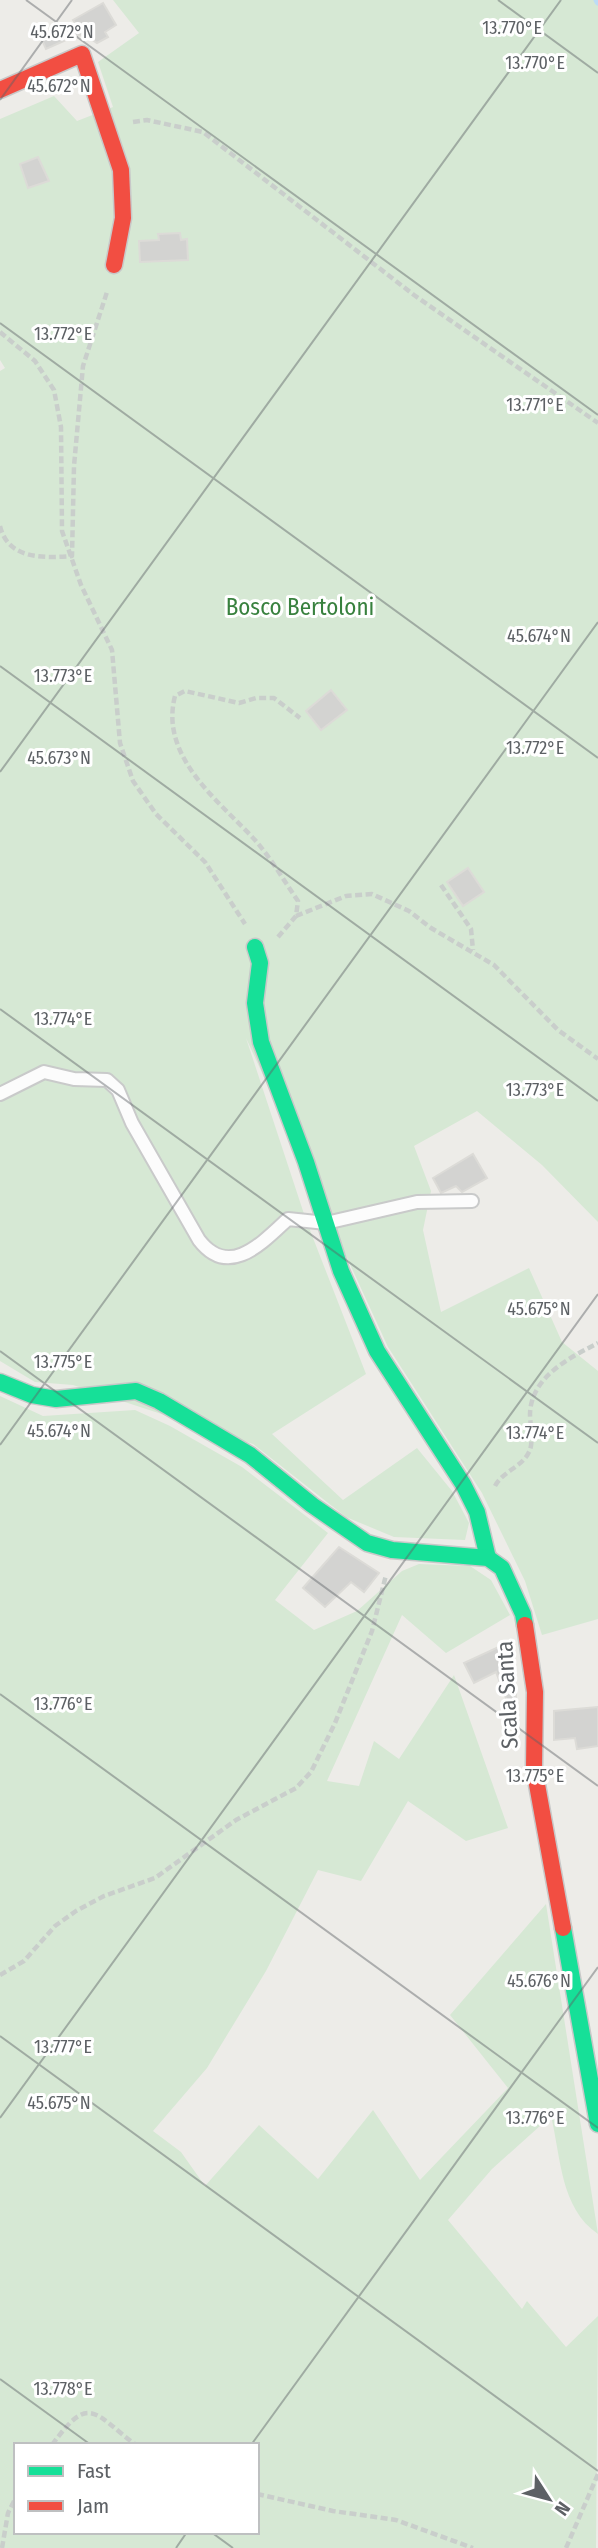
<svg xmlns="http://www.w3.org/2000/svg" width="598" height="2548" font-family="'Fira Sans Condensed',sans-serif">
	<style>
		.green { fill: #d6e8d4; fill-rule: evenodd }
		.lines { fill: none; stroke-linecap: round; stroke-linejoin: round }
		.stream { stroke: #bddcf5; stroke-width: 7 }
		.building { fill: #d3d3d1; stroke: #dcdbd7; stroke-width: 2 }
		.lane-casing { stroke: #c9caca; stroke-width: 16 }
		.fast-casing { stroke: #c8c8c8; stroke-width: 19 }
		.jam-casing { stroke: #c8c8c8; stroke-width: 19 }
		.path { stroke: #c9cecb; stroke-width: 4.5; stroke-dasharray: 7 3.5; stroke-linecap: butt }
		.lane { stroke: #fcfcfc; stroke-width: 12 }
		.fast { stroke: #16e098; stroke-width: 16 }
		.jam { stroke: #f24e42; stroke-width: 16 }
		.ticks { fill: none; stroke: #5d6165; stroke-width: 2; stroke-opacity: 0.45 }
		.labels { text-anchor: middle; stroke-width: 6; stroke-linejoin: round; paint-order: stroke }
		.park-label { font-size: 23px; fill: #38813e; stroke: #fff }
		.street-label { font-size: 23px; fill: #5d6165; stroke: #fff }
		.ticks-label { font-size: 18px; text-anchor: middle; fill: #5d6165; stroke: #fff; stroke-width: 6; stroke-linejoin: round; paint-order: stroke }
	</style>
	<rect width="100%" height="100%" fill="#edece8"/>
	<g class="green">
		<path d="M 113,0 L 598,0 L 598,1222 L 542,1165 L 477,1111 L 414,1146 L 431,1191 L 423,1230 L 441,1312 L 529,1268 L 562,1342 L 598,1371 L 598,1619 L 542,1635 L 525,1581 L 482,1493 L 388,1347 L 246,1038 L 306,1220 L 366,1374 L 272,1434 L 343,1500 L 417,1448 L 452,1491 L 469,1523 L 465,1540 L 394,1537 L 346,1517 L 253,1444 L 73,1385 L 35,1382 L 0,1361 L 0,371 L 5,368 L 0,360 L 0,119 L 54,96 L 77,121 L 113,107 L 98,62 L 139,33 Z"/>
		<path d="M 0,1396 L 43,1416 L 135,1410 L 170,1426 L 242,1467 L 328,1533 L 275,1600 L 314,1630 L 357,1611 L 402,1571 L 419,1564 L 470,1566 L 491,1580 L 510,1615 L 446,1653 L 402,1615 L 327,1781 L 359,1786 L 374,1741 L 399,1759 L 454,1675 L 508,1828 L 466,1841 L 408,1801 L 361,1881 L 318,1870 L 266,1971 L 207,2068 L 153,2131 L 181,2152 L 205,2186 L 259,2125 L 318,2179 L 373,2110 L 420,2180 L 508,2088 L 450,2015 L 546,1904 L 598,2234 C 560,2208 561,2157 551,2116 L 492,2169 L 448,2220 L 522,2309 L 527,2301 L 566,2347 L 598,2316 L 596,2548 L 0,2548 ZM 16,2445 L 257,2445 L 257,2532 L 16,2532 Z"/>
	</g>
	<g class="lines">
		<path class="stream" d="M 597,0 L 598,2"/>
	</g>
	<g class="building">
		<path d="M 103,3 L 116,25 L 105,32 L 108,37 L 97,43 L 85,35 L 75,36 L 46,49 L 42,40 L 76,24 L 73,20 Z"/>
		<path d="M 38,157 L 49,181 L 28,188 L 20,164 Z"/>
		<path d="M 180,233 L 181,240 L 187,239 L 188,260 L 140,262 L 139,241 L 159,240 L 158,234 Z"/>
		<path d="M 331,690 L 347,710 L 321,730 L 306,711 Z"/>
		<path d="M 468,868 L 484,892 L 463,906 L 447,882 Z"/>
		<path d="M 473,1154 L 487,1178 L 462,1192 L 456,1186 L 441,1193 L 433,1178 Z"/>
		<path d="M 339,1547 L 379,1573 L 364,1592 L 351,1582 L 325,1607 L 303,1588 Z"/>
		<path d="M 505,1644 L 510,1654 L 516,1693 L 515,1722 L 496,1672 L 474,1683 L 464,1663 Z"/>
		<path d="M 598,1707 L 598,1746 L 577,1749 L 575,1738 L 554,1740 L 554,1711 Z"/>
	</g>
	<g class="lines">
		<g class="lane-casing">
			<path id="lane" d="M 0,1094 L 44,1072 L 74,1079 L 107,1080 L 118,1090 L 132,1123 L 199,1240 C 229,1279 262,1243 288,1219 L 326,1223 L 417,1202 L 472,1201"/>
		</g>
		<g class="fast-casing">
			<g id="fast">
				<path d="M 255,947 L 260,963 L 255,1003 L 261,1042 L 306,1162 L 341,1271 L 377,1351 L 463,1484 L 477,1512 L 488,1558"/>
				<path d="M 0,1382 L 32,1395 L 56,1399 L 136,1391 L 159,1401 L 250,1455 L 312,1505 L 367,1543 L 392,1550 L 488,1558 L 502,1568 L 523,1614 L 525,1625"/>
				<path d="M 563,1928 L 598,2124"/>
			</g>
		</g>
		<g class="jam-casing">
			<g id="jam">
				<path d="M 0,90 L 82,54 L 121,170 L 123,218 L 114,265"/>
				<path d="M 525,1625 L 535,1692 L 534,1768 L 563,1928"/>
			</g>
		</g>
		<g class="path">
			<path d="M 133,122 L 147,120 L 203,132 L 414,295 L 598,423"/>
			<path d="M 0,332 L 35,361 L 54,390 L 61,427 L 62,531 L 81,585 L 112,650 L 120,743 L 133,781 L 156,814 L 205,862 L 245,924"/>
			<path d="M 0,526 C 8,560 44,558 72,556 L 74,466 L 83,366 L 107,292"/>
			<path d="M 441,885 L 471,929 L 473,950"/>
			<path d="M 296,916 L 346,896 L 372,894 L 409,911 L 431,928 L 494,965 L 558,1030 L 598,1059"/>
			<path d="M 278,937 L 296,916 L 298,901 C 284,881 271,858 255,840 C 219,801 159,757 175,696 L 185,691 L 239,703 L 256,698 L 274,698 L 300,718"/>
			<path d="M 495,1486 C 503,1471 522,1467 529,1452 C 534,1443 530,1424 530,1414 C 531,1377 569,1358 598,1343"/>
			<path d="M 0,1975 L 24,1961 L 55,1926 L 76,1911 L 104,1896 L 155,1878 L 236,1820 L 296,1788 L 311,1772 L 335,1723 L 372,1631 L 386,1575"/>
			<path d="M 52,2445 C 90,2392 94,2414 136,2445"/>
			<path d="M 257,2494 L 333,2511 L 396,2520 L 473,2548"/>
			<path d="M 2,2548 L 8,2513 L 16,2497"/>
			<path d="M 566,2548 L 598,2474"/>
		</g>
		<use href="#lane" class="lane"/>
		<use href="#fast" class="fast"/>
		<use href="#jam" class="jam"/>
	</g>
	<path class="ticks" d="M 26,0 L 598,415M 498,0 L 598,73M 0,100 L 72,0M 0,323 L 598,758M 0,666 L 598,1101M 0,772 L 561,0M 0,1009 L 598,1443M 0,1351 L 598,1786M 0,1445 L 598,622M 0,1694 L 598,2128M 0,2036 L 598,2471M 0,2118 L 598,1294M 0,2379 L 91,2445M 251,2445 L 598,1967M 211,2532 L 233,2548M 176,2548 L 187,2532"/>
	<g class="labels">
		<g class="park-label">
			<text x="300" y="615">Bosco Bertoloni</text>
		</g>
		<g class="street-label">
			<text transform="translate(507 1695) rotate(-93)" y="8">Scala Santa</text>
		</g>
	</g>
	<g class="ticks-label">
		<text x="512" y="34">13.770°E</text>
		<text x="62" y="38">45.672°N</text>
		<text x="535" y="69">13.770°E</text>
		<text x="59" y="92">45.672°N</text>
		<text x="63" y="340">13.772°E</text>
		<text x="535" y="411">13.771°E</text>
		<text x="539" y="642">45.674°N</text>
		<text x="63" y="682">13.773°E</text>
		<text x="535" y="754">13.772°E</text>
		<text x="59" y="764">45.673°N</text>
		<text x="63" y="1025">13.774°E</text>
		<text x="535" y="1096">13.773°E</text>
		<text x="539" y="1315">45.675°N</text>
		<text x="63" y="1368">13.775°E</text>
		<text x="59" y="1437">45.674°N</text>
		<text x="535" y="1439">13.774°E</text>
		<text x="63" y="1710">13.776°E</text>
		<text x="535" y="1782">13.775°E</text>
		<text x="539" y="1987">45.676°N</text>
		<text x="63" y="2053">13.777°E</text>
		<text x="59" y="2109">45.675°N</text>
		<text x="535" y="2124">13.776°E</text>
		<text x="63" y="2395">13.778°E</text>
	</g>
	<rect x="14" y="2443" width="245" height="91" fill="#ffffff" stroke="#bec0c1" stroke-width="2"/>
	<rect x="28" y="2466" width="35" height="10" fill="#16e098" stroke="#bec0c1" stroke-width="2"/>
	<text x="77" y="2478" font-size="21" fill="#5d6165">Fast</text>
	<rect x="28" y="2501" width="35" height="10" fill="#f24e42" stroke="#bec0c1" stroke-width="2"/>
	<text x="77" y="2513" font-size="21" fill="#5d6165">Jam</text>
	<g transform="translate(549 2499) rotate(126)" stroke="#ffffff" stroke-width="5" paint-order="stroke">
	<path d="M0-5L12 26L0 18L-12 26Z" fill="#5d6165"/>
	<text y="-10" font-size="19" font-weight="bold" text-anchor="middle" fill="#5d6165">N</text>
	</g>
</svg>
